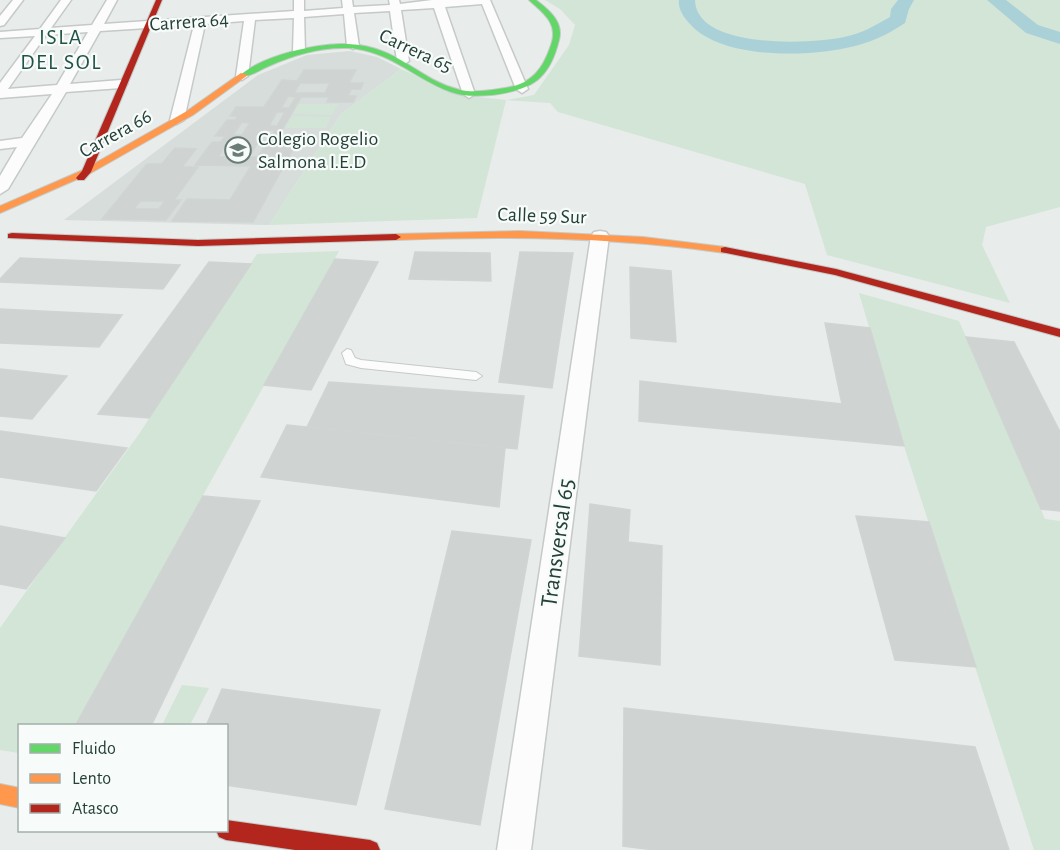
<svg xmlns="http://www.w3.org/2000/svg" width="1060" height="850" font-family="'Alegreya Sans',sans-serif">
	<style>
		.built { fill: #d6ddda }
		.green { fill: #d2e5d7 }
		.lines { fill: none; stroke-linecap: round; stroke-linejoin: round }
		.river { fill: #aad1d8; fill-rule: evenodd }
		.building { fill: #cfd3d2; stroke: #d0d5d3; stroke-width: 1.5; fill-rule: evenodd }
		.lane-casing { stroke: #c5c9c7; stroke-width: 2 }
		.street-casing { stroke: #c5c9c7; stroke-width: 3 }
		.fast-casing { stroke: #c3cac7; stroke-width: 2 }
		.slow-casing { stroke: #c3cac7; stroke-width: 2 }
		.jam-casing { stroke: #c3cac7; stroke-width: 2 }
		.lane { fill: #fcfcfc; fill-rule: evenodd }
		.street { fill: #fcfcfc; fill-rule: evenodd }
		.fast { fill: #63d668; fill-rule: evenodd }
		.slow { fill: #ff974d; fill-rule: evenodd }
		.jam { fill: #b3261e; fill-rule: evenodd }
		.labels { text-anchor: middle; stroke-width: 4.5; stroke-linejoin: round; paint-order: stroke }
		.far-street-label { font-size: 20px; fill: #254039; stroke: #f7fbf9 }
		.far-poi-label { font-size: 20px; fill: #254039; stroke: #f7fbf9; text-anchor: start }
		.far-neighbourhood-label { font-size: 22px; letter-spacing: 1.5px; fill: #215247; stroke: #f7fbf9 }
		.street-label { font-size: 24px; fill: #254039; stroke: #f7fbf9 }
	</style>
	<rect width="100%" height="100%" fill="#e8ecea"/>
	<path class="built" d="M 350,51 L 377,57 L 401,69 L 341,114 L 269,225 L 64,220 L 258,75 L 307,55 Z"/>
	<g class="green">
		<path d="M 545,0 L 1060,0 L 1060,207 L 986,227 L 982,245 L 1010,303 L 827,255 L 805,184 L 558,112 L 550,103 L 506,100 L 477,218 L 269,225 L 341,114 L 401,69 L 459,95 L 506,100 L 534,95 L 569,45 L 575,25 L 560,9 Z"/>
		<path d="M 299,104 L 338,104 L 332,115 L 293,114 Z"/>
		<path d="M 292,116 L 331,117 L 326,128 L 285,128 Z"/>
		<path d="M 339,251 L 75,725 L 20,726 L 19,753 L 0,750 L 0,628 L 139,434 L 257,254 Z"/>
		<path d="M 859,293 L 959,321 L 1045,519 L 1060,521 L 1060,850 L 1034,850 L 904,446 Z"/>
		<path d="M 182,685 L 209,688 L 190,725 L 162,725 Z"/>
	</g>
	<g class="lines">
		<g class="river">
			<path d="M 679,0 L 695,0 C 696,50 812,44 844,37 C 861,34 876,25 890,17 L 891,9 L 898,0 L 914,0 L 909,9 L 905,23 C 887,35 868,44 846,48 C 804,57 721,59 690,24 C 684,17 678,10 679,0 Z"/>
			<path d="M 987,0 L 1006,0 L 1038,25 L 1060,32 L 1060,44 L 1026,33 Z"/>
		</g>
	</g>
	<g class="building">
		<path d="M 304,70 L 356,70 L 349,83 L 363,83 L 361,89 L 351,89 L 348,96 L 356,96 L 353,102 L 327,102 L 329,97 L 301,97 L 276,140 L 298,140 L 253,222 L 172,221 L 187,199 L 230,200 L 251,166 L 195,165 L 212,142 L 221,142 L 225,136 L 215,136 L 227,120 L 235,120 L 238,116 L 230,116 L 236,107 L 264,107 L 282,80 L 297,81 ZM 300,83 L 330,83 L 325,93 L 294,93 ZM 288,96 L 296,97 L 289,108 L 281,108 ZM 277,112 L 285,112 L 277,126 L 269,126 ZM 242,122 L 250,123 L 242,135 L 233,135 ZM 266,130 L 275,130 L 258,157 L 249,157 ZM 227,143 L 235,143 L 226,157 L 218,157 Z"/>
		<path d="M 175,148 L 196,149 L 182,167 L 198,167 L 174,200 L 181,200 L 166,220 L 102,219 L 147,164 L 162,164 ZM 140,201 L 165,201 L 159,209 L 134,209 Z"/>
		<path d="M 415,252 L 490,253 L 491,281 L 409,279 Z"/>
		<path d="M 520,252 L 573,253 L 552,388 L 499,382 Z"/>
		<path d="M 20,258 L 180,265 L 163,289 L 0,282 L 0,279 Z"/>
		<path d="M 335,259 L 378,262 L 311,390 L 264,385 Z"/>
		<path d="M 209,262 L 251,264 L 149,418 L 98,414 Z"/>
		<path d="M 630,267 L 671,271 L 676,342 L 631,338 Z"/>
		<path d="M 0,309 L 122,315 L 99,347 L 0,343 Z"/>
		<path d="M 825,323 L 870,328 L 904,446 L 639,421 L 640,381 L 842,404 Z"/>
		<path d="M 966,337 L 1014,342 L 1060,432 L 1060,511 L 1041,509 Z"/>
		<path d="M 0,369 L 67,376 L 32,419 L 0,416 Z"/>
		<path d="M 329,382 L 524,396 L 517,449 L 307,427 Z"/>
		<path d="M 287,425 L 505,448 L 499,507 L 261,477 Z"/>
		<path d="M 0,431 L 127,448 L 96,491 L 0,477 Z"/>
		<path d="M 203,496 L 260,501 L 151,726 L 75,726 Z"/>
		<path d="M 590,504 L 630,510 L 628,542 L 662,546 L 660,665 L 579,656 Z"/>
		<path d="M 856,516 L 929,522 L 976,667 L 895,660 Z"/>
		<path d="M 0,526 L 65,538 L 26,589 L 0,584 Z"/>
		<path d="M 452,531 L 531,540 L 480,825 L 385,809 Z"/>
		<path d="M 222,689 L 380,710 L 356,805 L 226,785 L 226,726 L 206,726 Z"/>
		<path d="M 624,708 L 975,747 L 1009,850 L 654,850 L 623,846 Z"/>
	</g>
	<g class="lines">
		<g class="lane-casing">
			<path id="lane" d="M 347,349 L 351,350 L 355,358 L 361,360 L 476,372 L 482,376 L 476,380 L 361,368 L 346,364 L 342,353 Z"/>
		</g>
		<g class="street-casing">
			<g id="street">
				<path d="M 13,0 L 23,0 L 4,25 L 0,26 L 0,16 Z"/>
				<path d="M 61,0 L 71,0 L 51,28 L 92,25 L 107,0 L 117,0 L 104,24 L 294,11 L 294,0 L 304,0 L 304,11 L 343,8 L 342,0 L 352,0 L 353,7 L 390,5 L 389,0 L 399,0 L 400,4 L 432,0 L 490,0 L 528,89 L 522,93 L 516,89 L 482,4 L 445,7 L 475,94 L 469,98 L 463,94 L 434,8 L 401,10 L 409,61 L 403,65 L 397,61 L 390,11 L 354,13 L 359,46 L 353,49 L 347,46 L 344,14 L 304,17 L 305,51 L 299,54 L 293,51 L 294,18 L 255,20 L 248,76 L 242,80 L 236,76 L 244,21 L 205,24 L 184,120 L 177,124 L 170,120 L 194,25 L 100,31 L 70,84 L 121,80 L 127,84 L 121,88 L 66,92 L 8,189 L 0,194 L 0,176 L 17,147 L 0,149 L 0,141 L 22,138 L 52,94 L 0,98 L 0,83 L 35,36 L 0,38 L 0,32 L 40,29 ZM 88,32 L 57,85 L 8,89 L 46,35 Z"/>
				<path d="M 600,231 L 606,232 L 609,236 L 531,850 L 497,850 L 591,236 L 594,232 Z"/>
			</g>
		</g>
		<g class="fast-casing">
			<path id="fast" d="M 529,0 L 536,0 C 549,10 564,22 559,40 C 549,81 530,90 492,95 C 478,96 465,97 451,92 C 415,79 389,50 348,48 C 321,47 293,55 269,66 C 261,69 248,79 240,75 C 265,55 316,43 348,44 C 399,46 418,80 460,90 C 475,93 491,90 505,88 C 532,84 543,69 551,45 C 559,23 543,13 529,0 Z"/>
		</g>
		<g class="slow-casing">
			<g id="slow">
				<path d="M 241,73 L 248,75 L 193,115 L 89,174 L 0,213 L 0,206 L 83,170 L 187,111 Z"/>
				<path d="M 520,231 L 643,237 L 725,247 L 730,250 L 725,253 C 615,237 507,236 396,240 L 391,237 L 396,234 Z"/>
				<path d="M 0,784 L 20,788 L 20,808 L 0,804 Z"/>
			</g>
		</g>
		<g class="jam-casing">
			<g id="jam">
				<path d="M 156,0 L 162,0 L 91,172 L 84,180 L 78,180 L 76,178 L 82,171 Z"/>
				<path d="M 12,233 L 198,240 L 396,234 L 401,237 L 396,240 L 198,246 L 8,238 L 8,234 Z"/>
				<path d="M 725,247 L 836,269 L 1060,329 L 1060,337 L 835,275 L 721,252 L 721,248 Z"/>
				<path d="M 226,820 L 370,840 L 377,843 L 380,850 L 295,850 L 226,840 L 219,837 L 216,830 L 226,830 Z"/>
			</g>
		</g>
		<use href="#lane" class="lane"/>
		<use href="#street" class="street"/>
		<use href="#fast" class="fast"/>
		<use href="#slow" class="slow"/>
		<use href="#jam" class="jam"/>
	</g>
	<defs>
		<g id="school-ring" transform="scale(1.35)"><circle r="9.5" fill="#f7fbf9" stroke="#697c77" stroke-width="1.5"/><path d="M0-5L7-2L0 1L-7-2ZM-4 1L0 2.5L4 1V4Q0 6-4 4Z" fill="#697c77"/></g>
	</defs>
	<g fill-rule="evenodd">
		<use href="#school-ring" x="238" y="150"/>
	</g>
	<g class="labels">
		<g class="far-street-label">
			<text transform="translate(189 21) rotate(-4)" y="7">Carrera 64</text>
			<text transform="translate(416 50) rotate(25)" y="7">Carrera 65</text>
			<text transform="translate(115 133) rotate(-29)" y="7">Carrera 66</text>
			<text transform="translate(542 215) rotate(2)" y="7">Calle 59 Sur</text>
		</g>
		<g class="far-poi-label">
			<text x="258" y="145">Colegio Rogelio<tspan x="258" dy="23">Salmona I.E.D</tspan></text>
		</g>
		<g class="far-neighbourhood-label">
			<text x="61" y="44">ISLA<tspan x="61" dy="25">DEL SOL</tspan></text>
		</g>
		<g class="street-label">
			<text transform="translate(557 543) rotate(-82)" y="8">Transversal 65</text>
		</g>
	</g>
	<rect x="18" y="724" width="210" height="108" fill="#f7fbf9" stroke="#a3b0ac" stroke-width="1.5"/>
	<rect x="30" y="744" width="30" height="9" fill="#63d668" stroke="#a3b0ac" stroke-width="1.5"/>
	<text x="72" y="754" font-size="18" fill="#254039">Fluido</text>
	<rect x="30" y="774" width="30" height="9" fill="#ff974d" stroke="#a3b0ac" stroke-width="1.5"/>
	<text x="72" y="784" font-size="18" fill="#254039">Lento</text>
	<rect x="30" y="804" width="30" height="9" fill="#b3261e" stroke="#a3b0ac" stroke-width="1.5"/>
	<text x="72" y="814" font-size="18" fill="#254039">Atasco</text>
</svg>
